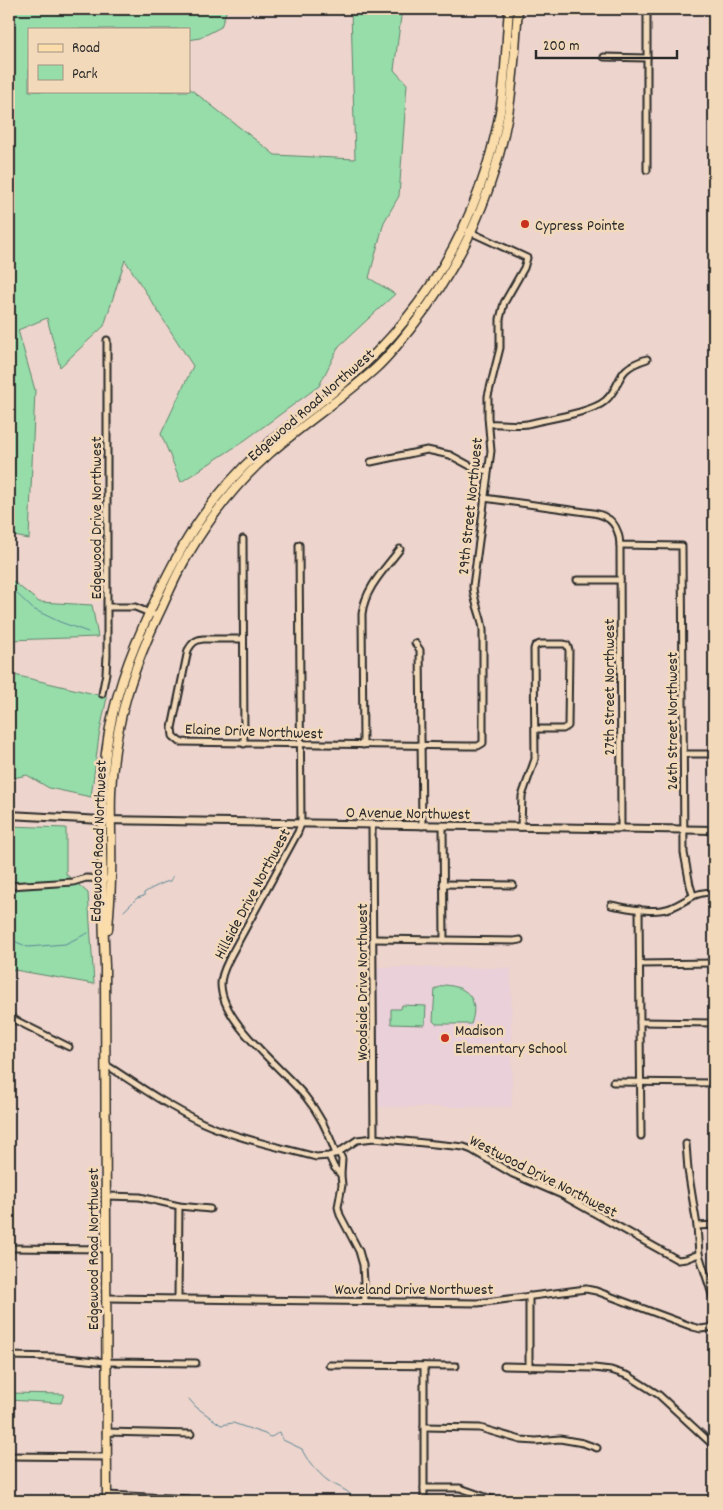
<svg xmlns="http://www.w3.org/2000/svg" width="723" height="1510" font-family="Dekko,sans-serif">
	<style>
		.built { fill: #ead0d9 }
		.green { fill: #96ddaa; stroke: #60846a }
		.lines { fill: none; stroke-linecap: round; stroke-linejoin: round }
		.stream { stroke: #5c8896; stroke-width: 1 }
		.minor-casing { stroke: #2b2b2b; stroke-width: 9 }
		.tertiary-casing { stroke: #2b2b2b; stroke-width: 10 }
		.primary-casing { stroke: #2b2b2b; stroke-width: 11 }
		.minor { stroke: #f2d9ba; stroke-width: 5 }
		.tertiary { stroke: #f2d9ba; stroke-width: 6 }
		.primary { stroke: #fbddab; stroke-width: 8 }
		.poi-dot { fill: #c8321e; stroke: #f2d9ba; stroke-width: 2 }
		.labels { text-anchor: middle; stroke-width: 5; stroke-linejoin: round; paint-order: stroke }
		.poi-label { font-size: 16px; fill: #2b2b2b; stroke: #f2d9ba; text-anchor: start }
		.street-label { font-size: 16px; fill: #2b2b2b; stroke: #f2d9ba }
	</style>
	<rect width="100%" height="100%" fill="#edd4cc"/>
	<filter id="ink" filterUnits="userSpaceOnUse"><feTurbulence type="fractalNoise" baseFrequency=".02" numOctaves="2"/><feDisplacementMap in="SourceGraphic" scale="10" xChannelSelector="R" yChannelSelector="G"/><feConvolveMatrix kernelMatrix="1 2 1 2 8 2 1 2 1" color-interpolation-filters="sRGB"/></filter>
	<g filter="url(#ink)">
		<path class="built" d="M 377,967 L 511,968 L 512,1107 L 379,1107 Z"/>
		<g class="green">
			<path d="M 9,9 L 227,9 L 221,27 L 200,38 L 189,40 L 189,29 L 29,29 L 29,91 L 189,91 L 189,88 L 275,155 L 355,159 L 351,9 L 402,9 L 394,70 L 407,84 L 399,196 L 384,222 L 369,278 L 395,294 L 339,346 L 319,386 L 241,443 L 181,482 L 161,434 L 193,366 L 125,260 L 104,326 L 60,367 L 47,318 L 18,330 L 35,390 L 29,539 L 9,535 Z"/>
			<path d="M 9,563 L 10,579 L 39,602 L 92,605 L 98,637 L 9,640 Z"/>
			<path d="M 9,669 L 10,674 L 107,697 L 99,736 L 91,797 L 49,788 L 27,775 L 9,779 Z"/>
			<path d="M 9,826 L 66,828 L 66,874 L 88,893 L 94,984 L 9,969 Z"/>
			<path d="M 445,985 C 470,987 479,1001 471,1024 L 436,1024 L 433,1021 L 435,989 Z"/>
			<path d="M 402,1005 L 426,1006 L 425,1025 L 391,1024 L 391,1009 L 401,1009 Z"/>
			<path d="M 9,1393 L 64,1394 L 61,1403 L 9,1400 Z"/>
		</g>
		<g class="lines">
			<g class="stream">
				<path d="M 9,586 L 33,609 L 60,622 L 88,632"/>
				<path d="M 124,911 L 137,898 L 144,896 L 144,893 C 148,890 166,881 170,881 L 173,876"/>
				<path d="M 9,939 L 28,947 L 65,944 L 88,933"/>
				<path d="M 189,1399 L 196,1407 L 221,1425 L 233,1423 L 265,1434 C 272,1440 273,1435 280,1432 L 283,1440 L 302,1449 C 304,1457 319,1474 327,1480 C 336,1487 350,1489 355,1501"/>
			</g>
			<g class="minor-casing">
				<g id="minor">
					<path d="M 604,57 L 647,58"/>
					<path d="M 647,170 L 647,9"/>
					<path d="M 489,424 C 502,423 515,426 527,424 C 546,419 591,413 605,401 C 625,383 612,370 647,359"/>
					<path d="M 371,462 L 427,450 L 450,455 L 474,468 L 488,471"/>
					<path d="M 484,498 L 593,513 C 612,516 619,527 620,545 L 682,546 L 684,853 L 690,885 L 693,895"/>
					<path d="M 243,539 L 244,744"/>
					<path d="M 299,545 L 301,824 L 298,832 L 231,955 C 227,964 221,973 221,984 C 221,1022 282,1068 305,1096 C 319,1113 329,1133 336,1154"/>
					<path d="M 620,545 L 621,828"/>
					<path d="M 577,580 L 620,580"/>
					<path d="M 108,607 L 135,607 L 157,616"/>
					<path d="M 243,639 L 203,639 C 195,640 192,643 188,650 L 172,728 L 173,736 L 180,742 L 466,746 L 478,746 L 483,743 L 483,630 C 482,615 473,601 473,586 L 491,451 L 488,417 L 488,396 L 500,348 L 500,319 L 504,303 L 524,268 L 527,258 L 468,231"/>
					<path d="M 415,643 L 420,650 L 422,826"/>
					<path d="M 102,694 L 106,673 L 107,656 L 107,340"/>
					<path d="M 363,745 L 362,614 C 365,588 385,569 400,549"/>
					<path d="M 684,754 L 714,754"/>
					<path d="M 372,825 L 374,1138"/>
					<path d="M 443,826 L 444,940"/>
					<path d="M 521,827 L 522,796 L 535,759 L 534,649 L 535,646 L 540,644 L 564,644 L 567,645 L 569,650 L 568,726 L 563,729 L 535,729"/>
					<path d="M 443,884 L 513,885"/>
					<path d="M 9,886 L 73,882 L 86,878 L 106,879"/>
					<path d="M 611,905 C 629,908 652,914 670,908 C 689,901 691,892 714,892"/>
					<path d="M 639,909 L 641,1136"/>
					<path d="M 373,939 L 514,941 L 520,940"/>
					<path d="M 640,964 L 714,963"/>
					<path d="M 9,1017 L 69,1047"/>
					<path d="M 640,1022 L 714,1023"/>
					<path d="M 105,1064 C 137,1085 169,1107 203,1123 C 239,1139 279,1147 316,1157 L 329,1156 L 339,1152 L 357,1140 L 374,1138 L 464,1147 L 472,1150 L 513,1174 L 562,1195 L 678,1260 L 686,1259 L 699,1254"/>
					<path d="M 613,1082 L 714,1083"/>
					<path d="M 686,1144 L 688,1170 L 697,1226"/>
					<path d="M 339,1152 L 342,1159 L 341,1174"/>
					<path d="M 329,1156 L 334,1167 L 341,1175 L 342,1185 L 338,1207 L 340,1215 L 359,1251 L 363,1265 L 365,1301"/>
					<path d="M 107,1196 L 140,1197 L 179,1206 L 210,1209"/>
					<path d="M 714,1225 L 697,1226 L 699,1254 L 714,1301"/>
					<path d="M 9,1248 L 106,1249"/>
					<path d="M 106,1298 L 478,1303 L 586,1289 L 596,1291 L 693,1327 L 701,1329 L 714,1327"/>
					<path d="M 178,1298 L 179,1206"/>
					<path d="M 9,1356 L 57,1357 L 106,1362 L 196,1363"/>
					<path d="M 329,1365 L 456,1366"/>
					<path d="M 424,1366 L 424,1501"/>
					<path d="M 504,1366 L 594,1368 L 611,1370 L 629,1376 L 659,1395 L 714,1446"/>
					<path d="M 529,1367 L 529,1296"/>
					<path d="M 424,1427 L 480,1428 L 521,1440 L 536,1441 L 560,1439 L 583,1443 L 597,1448"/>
					<path d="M 106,1432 L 191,1434"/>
					<path d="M 9,1456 L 106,1457"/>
					<path d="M 424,1488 L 460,1488 L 497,1501"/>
					<path d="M 107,1495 L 189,1499"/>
				</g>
			</g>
			<g class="tertiary-casing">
				<path id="tertiary" d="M 9,815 L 102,820 L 714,830"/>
			</g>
			<g class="primary-casing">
				<g id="primary">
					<path d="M 108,929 C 109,912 111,894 111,876 C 112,848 110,820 111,792 C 114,722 133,667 163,605 C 171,587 179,569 189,553 C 210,517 238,482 269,454 C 303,424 342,399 376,368 C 389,356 400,342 411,328 C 461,265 494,193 508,114 C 514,79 515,44 518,9"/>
					<path d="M 107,1501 L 105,966 C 103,928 103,889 102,851 C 102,818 102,785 106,753 C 112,701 130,654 152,607 C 164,581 177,555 193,530 C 212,501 235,474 260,451 C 287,426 318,406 345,382 C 428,310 480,221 500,112 C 506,78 506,43 509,9"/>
				</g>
			</g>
			<use href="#minor" class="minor"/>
			<use href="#tertiary" class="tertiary"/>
			<use href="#primary" class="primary"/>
		</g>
	</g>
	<g class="poi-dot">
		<circle cx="525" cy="224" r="5"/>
		<circle cx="445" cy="1038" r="5"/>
	</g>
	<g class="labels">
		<g class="poi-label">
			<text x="535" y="230">Cypress Pointe</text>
			<text x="455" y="1035">Madison<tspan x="455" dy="18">Elementary School</tspan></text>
		</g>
		<g class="street-label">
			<text transform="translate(310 404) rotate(-41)" y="6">Edgewood Road Northwest</text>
			<text transform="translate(469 506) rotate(-84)" y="6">29th Street Northwest</text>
			<text transform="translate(95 518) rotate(-90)" y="6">Edgewood Drive Northwest</text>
			<text transform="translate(608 687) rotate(-90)" y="6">27th Street Northwest</text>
			<text transform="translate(671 721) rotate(-90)" y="6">26th Street Northwest</text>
			<text transform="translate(254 730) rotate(2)" y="6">Elaine Drive Northwest</text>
			<text transform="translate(408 812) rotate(1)" y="6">O Avenue Northwest</text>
			<text transform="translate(97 841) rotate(-88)" y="6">Edgewood Road Northwest</text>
			<text transform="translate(251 893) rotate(-62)" y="6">Hillside Drive Northwest</text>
			<text transform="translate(361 982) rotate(-90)" y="6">Woodside Drive Northwest</text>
			<text transform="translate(544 1175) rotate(27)" y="6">Westwood Drive Northwest</text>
			<text transform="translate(92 1249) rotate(-90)" y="6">Edgewood Road Northwest</text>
			<text x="414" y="1294">Waveland Drive Northwest</text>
		</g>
	</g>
	<rect width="723" height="1510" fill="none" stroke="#f2d9ba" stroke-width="30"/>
	<rect x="15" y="15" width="693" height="1480" fill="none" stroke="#2b2b2b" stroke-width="2" filter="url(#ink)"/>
	<rect x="28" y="28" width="162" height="65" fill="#f2d9ba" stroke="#a29381"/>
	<rect x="38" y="44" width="25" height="8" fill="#fbddab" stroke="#a29381"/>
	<text x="72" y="52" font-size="15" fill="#2b2b2b">Road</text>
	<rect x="38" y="65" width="25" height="15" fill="#96ddaa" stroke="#a29381"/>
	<text x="72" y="78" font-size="15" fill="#2b2b2b">Park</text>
	<path d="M536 50v8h141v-8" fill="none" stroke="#2b2b2b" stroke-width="2.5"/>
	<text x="543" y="50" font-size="15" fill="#2b2b2b" stroke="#f2d9ba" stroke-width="4" paint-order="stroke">200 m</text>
</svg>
